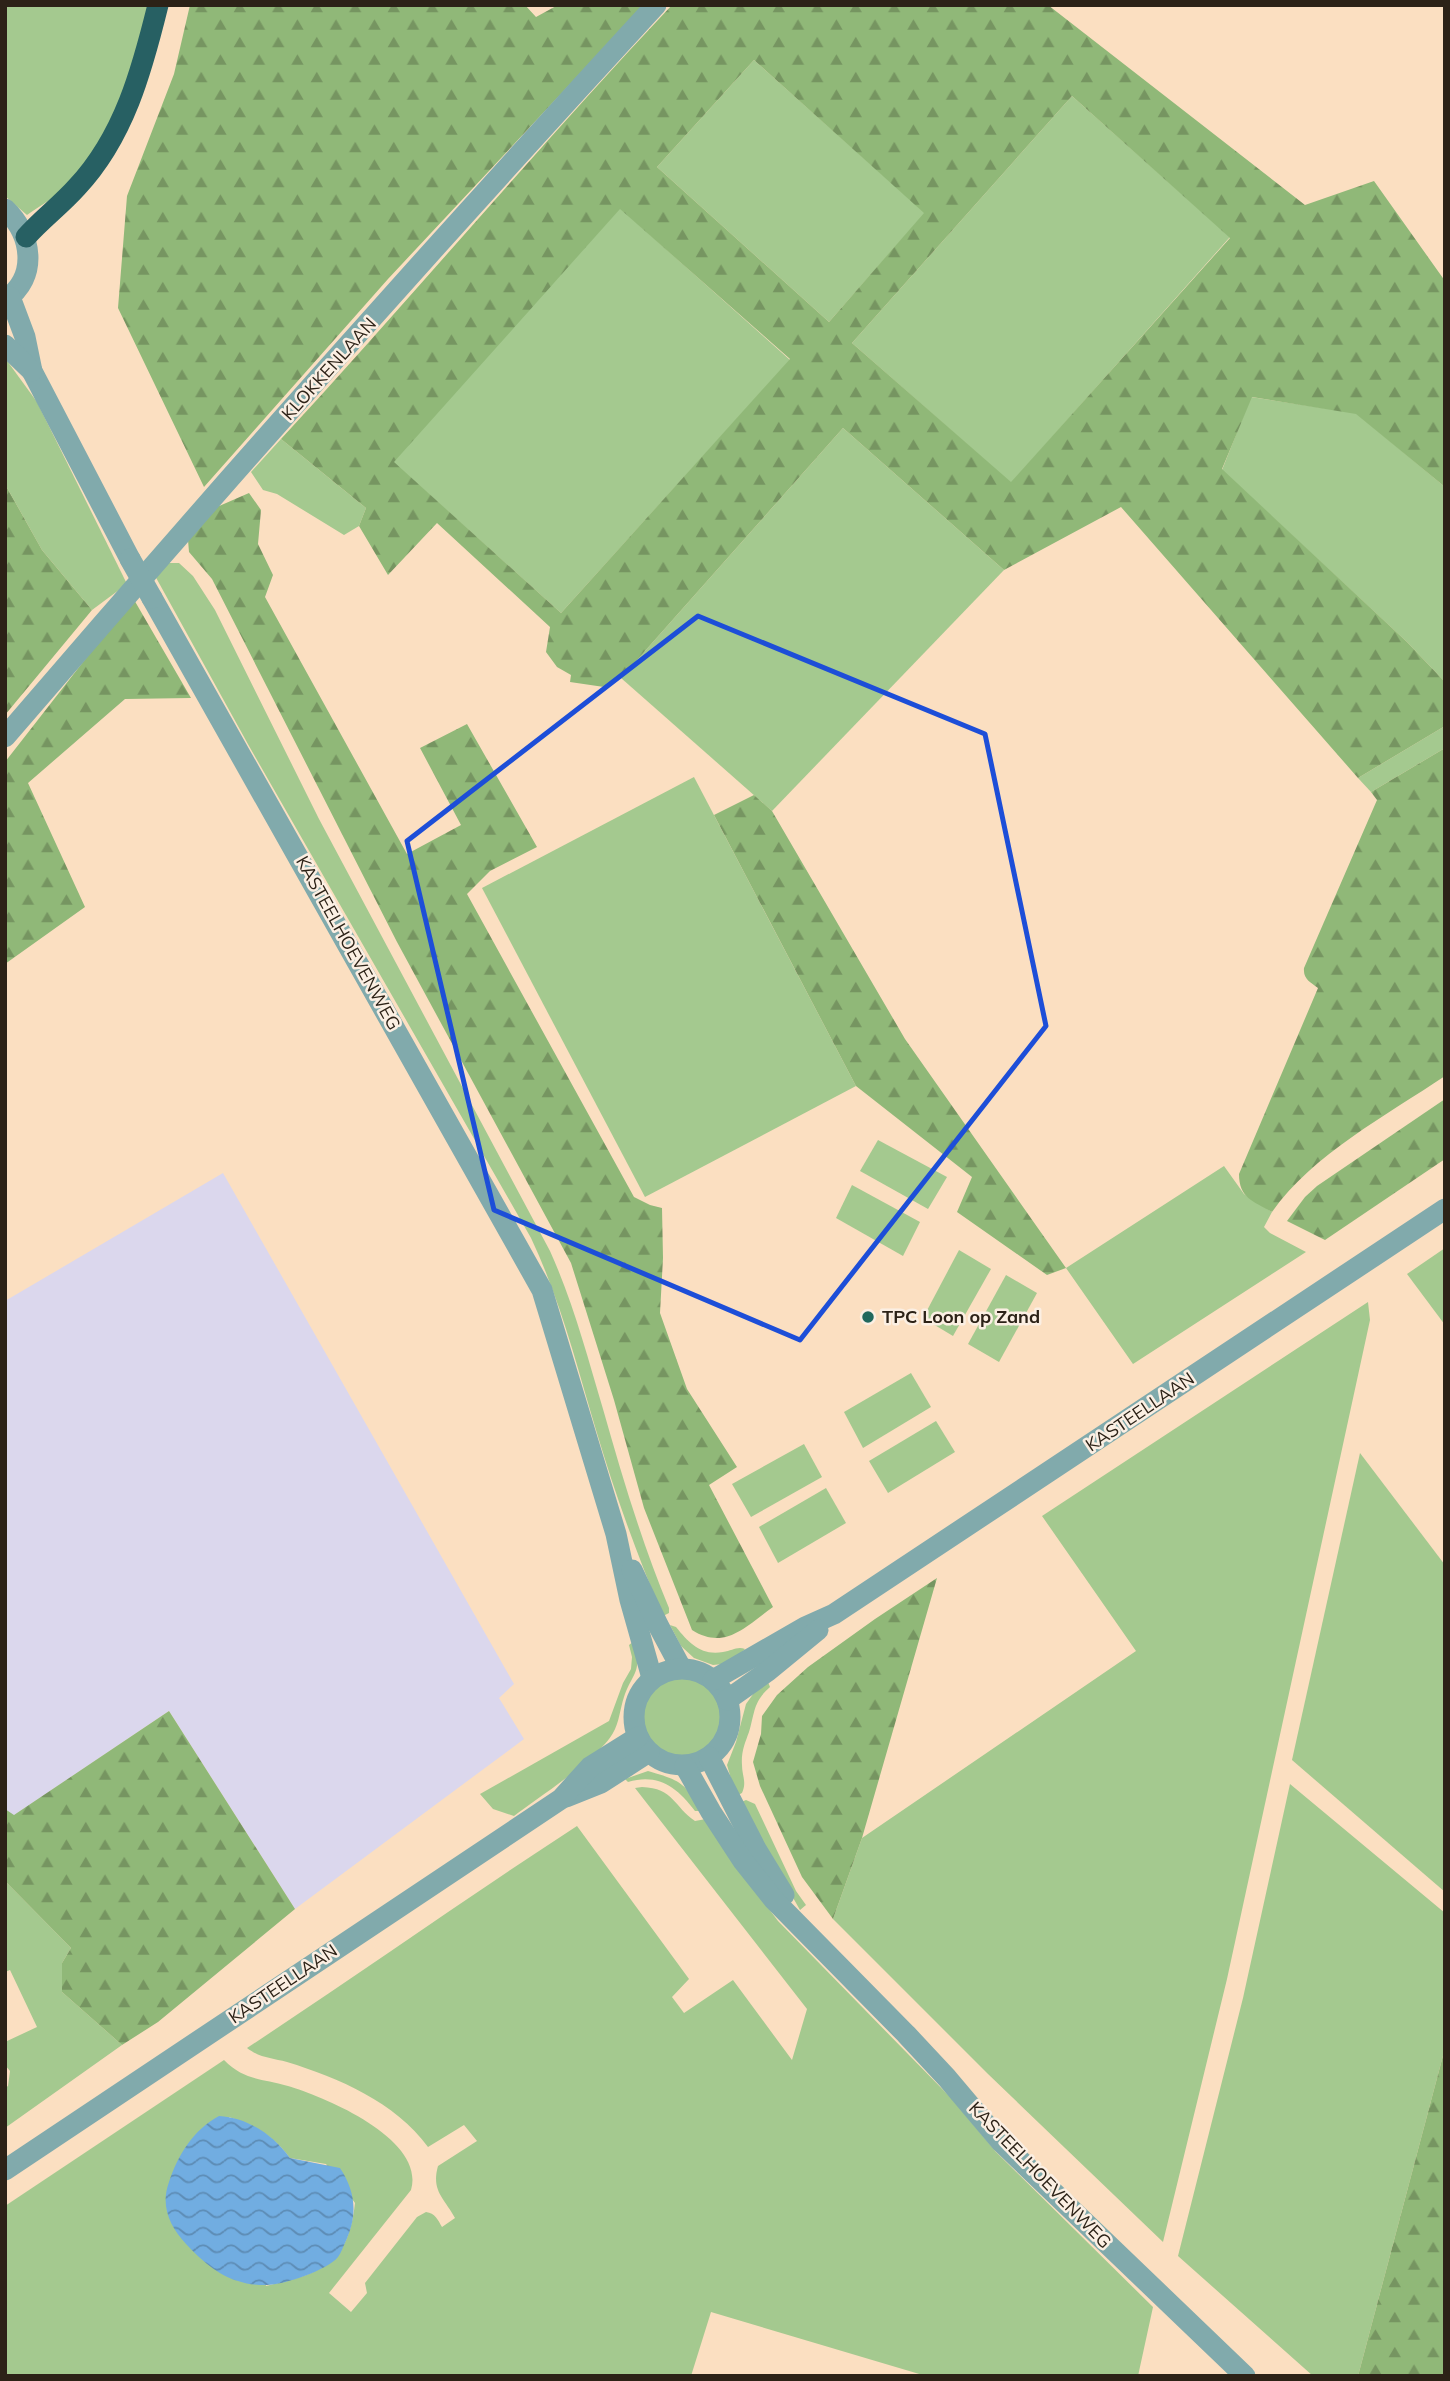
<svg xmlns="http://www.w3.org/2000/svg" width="1450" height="2381" font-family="Mulish,sans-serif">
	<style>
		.commercial { fill: #dbd7ed }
		.green { fill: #a4c98f; fill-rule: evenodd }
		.forest { fill: url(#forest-firs); fill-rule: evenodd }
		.water { fill: url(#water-waves) }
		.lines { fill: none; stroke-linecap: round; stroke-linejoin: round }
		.minor { stroke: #81aaac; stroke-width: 21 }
		.highway { stroke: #276063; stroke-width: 21 }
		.minor-bridge { stroke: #81aaac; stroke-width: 21 }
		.marked { fill: none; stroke: #1d4ed8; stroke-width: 5; stroke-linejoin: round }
		.poi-dot { fill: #21685d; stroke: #fbefe3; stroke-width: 2.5 }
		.labels { text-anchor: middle; stroke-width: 5; stroke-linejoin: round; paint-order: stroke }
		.street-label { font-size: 18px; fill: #2c2217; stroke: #fbefe3 }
		.poi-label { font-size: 18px; font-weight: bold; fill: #2c2217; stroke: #fbefe3; text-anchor: start }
	</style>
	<defs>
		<pattern id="forest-firs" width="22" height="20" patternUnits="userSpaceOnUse" patternTransform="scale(1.75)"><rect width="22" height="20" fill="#90b878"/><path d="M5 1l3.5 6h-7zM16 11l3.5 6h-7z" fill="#769561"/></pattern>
		<pattern id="water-waves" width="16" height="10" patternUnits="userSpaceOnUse" patternTransform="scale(1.75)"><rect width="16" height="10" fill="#71ade1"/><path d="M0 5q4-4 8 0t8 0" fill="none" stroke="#5d8cb5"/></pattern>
	</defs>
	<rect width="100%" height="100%" fill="#fbdfc1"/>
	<path class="commercial" d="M 223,1173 L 514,1684 L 499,1698 L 524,1739 L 295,1909 L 169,1711 L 13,1816 L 5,1809 L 5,1301 Z"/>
	<g class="green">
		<path d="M 5,5 L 150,5 C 136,73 118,130 71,183 C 59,195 41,205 27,215 L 5,196 Z"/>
		<path d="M 754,60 L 925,213 L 829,322 L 657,167 Z"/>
		<path d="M 1072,96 L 1230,237 L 1011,483 L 852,343 Z"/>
		<path d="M 620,208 L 790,360 L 561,613 L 393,462 Z"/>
		<path d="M 5,358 L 37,402 L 127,584 L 92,610 L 42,550 L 5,484 Z"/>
		<path d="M 1251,397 L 1356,413 L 1445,487 L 1445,682 L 1407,642 L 1222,470 Z"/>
		<path d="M 843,428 L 1004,570 L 772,811 L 621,678 Z"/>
		<path d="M 281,439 L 366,508 L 359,526 L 344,535 L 277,494 L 263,490 L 251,472 Z"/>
		<path d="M 166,563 L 179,563 L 193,576 L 215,610 L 319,819 L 550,1251 C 573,1302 587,1355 603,1409 C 622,1476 642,1543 669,1608 L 669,1613 L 663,1616 C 637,1555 615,1494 596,1430 C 576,1363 561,1302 531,1238 L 249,746 L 154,574 Z"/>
		<path d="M 1445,726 L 1445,748 L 1371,792 L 1358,778 Z"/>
		<path d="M 694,777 L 856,1086 L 645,1197 L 482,888 Z"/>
		<path d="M 878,1140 L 947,1177 L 928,1209 L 860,1171 Z"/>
		<path d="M 1224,1166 L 1244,1194 L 1272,1212 L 1264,1227 L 1270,1233 L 1306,1252 L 1133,1364 L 1066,1268 Z"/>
		<path d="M 852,1185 L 920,1222 L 903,1256 L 836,1218 Z"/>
		<path d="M 1445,1248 L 1445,1325 L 1407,1274 Z"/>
		<path d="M 959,1250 L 991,1269 L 953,1336 L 923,1318 Z"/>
		<path d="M 1006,1275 L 1037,1293 L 999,1362 L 968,1344 Z"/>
		<path d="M 1368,1302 L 1370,1320 L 1227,1979 L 1163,2242 L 988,2074 L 833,1919 L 862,1838 L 1136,1651 L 1042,1516 Z"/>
		<path d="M 911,1373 L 931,1407 L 863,1448 L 844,1412 Z"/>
		<path d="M 936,1421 L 955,1452 L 888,1493 L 869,1461 Z"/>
		<path d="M 804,1444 L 822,1477 L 751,1517 L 732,1484 Z"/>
		<path d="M 1360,1453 L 1445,1565 L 1445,1892 L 1292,1760 Z"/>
		<path d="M 826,1488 L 846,1523 L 778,1563 L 759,1527 Z"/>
		<path d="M 670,1625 L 676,1627 C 689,1643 701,1656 723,1652 C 732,1651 737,1646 745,1649 L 732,1663 L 713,1665 L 694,1658 L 681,1646 Z"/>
		<path d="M 633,1642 C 643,1673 633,1671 624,1697 C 620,1709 619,1723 613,1733 C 599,1758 539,1797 514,1816 L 493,1809 L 480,1794 L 609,1721 L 623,1683 L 631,1669 L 632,1657 L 629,1645 Z"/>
		<circle cx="681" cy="1718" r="42"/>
		<path d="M 768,1682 L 770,1687 C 753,1702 755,1712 749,1732 C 745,1743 741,1752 742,1765 C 742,1776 747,1782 742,1793 L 736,1796 L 727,1765 L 736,1742 L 746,1704 L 756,1690 Z"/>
		<path d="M 648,1771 C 679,1780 685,1782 701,1811 L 695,1811 C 677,1787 658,1773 628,1782 L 625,1779 Z"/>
		<path d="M 1290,1784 L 1445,1913 L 1445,2048 L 1358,2376 L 1313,2376 L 1178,2256 L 1243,1998 Z"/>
		<path d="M 642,1787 C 674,1788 674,1807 695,1821 L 706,1819 L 729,1856 L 778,1921 L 952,2099 L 996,2152 L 1153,2307 L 1138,2376 L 926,2376 L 711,2312 L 691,2376 L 5,2376 L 5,2206 L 224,2060 C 245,2081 261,2078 288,2086 C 325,2097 426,2139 411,2190 L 329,2293 L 351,2312 L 367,2293 L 365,2283 L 417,2217 L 426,2212 C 435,2213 438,2220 442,2227 L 455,2218 C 444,2198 431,2191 438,2166 L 477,2141 L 464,2125 L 428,2147 C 395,2102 339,2078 287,2062 C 272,2058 260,2058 247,2048 C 358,1975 466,1898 577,1826 L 689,1979 L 672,1997 L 684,2013 L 733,1980 L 792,2060 L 807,2009 L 635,1788 ZM 229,2117 C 255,2125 274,2136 290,2158 L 326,2164 L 355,2203 C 348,2265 322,2273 266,2286 Z"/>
		<path d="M 746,1800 L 755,1804 L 796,1891 L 806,1905 L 800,1910 L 739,1803 Z"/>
		<path d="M 5,1881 L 71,1948 L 62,1963 L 62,1992 L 122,2045 L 5,2128 L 5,2088 L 8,2086 L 10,2071 L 5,2065 L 5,2042 L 37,2027 L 10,1970 L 5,1972 Z"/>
	</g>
	<g class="forest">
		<path d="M 190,5 L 525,5 L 536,17 L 558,5 L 644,5 L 388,279 L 204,487 L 118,308 L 127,196 L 174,74 Z"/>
		<path d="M 672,5 L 1048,5 L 1305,205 L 1374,181 L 1445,281 L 1445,487 L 1356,414 L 1252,397 L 1222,469 L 1407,642 L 1445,682 L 1445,726 L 1358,778 L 1121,507 L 1004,570 L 843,428 L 621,678 L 604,687 L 570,682 L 571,675 L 557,667 L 546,652 L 550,627 L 437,523 L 388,575 L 359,526 L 366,508 L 281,439 C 413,296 538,147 672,5 ZM 754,60 L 924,213 L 829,322 L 657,167 ZM 1072,96 L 1230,238 L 1011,482 L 852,343 ZM 620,209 L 790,359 L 561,613 L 394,462 Z"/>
		<path d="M 5,484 L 42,550 L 92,610 L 5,715 Z"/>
		<path d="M 249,493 L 261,510 L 258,544 L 273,575 L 265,597 L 407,854 L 461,825 L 420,748 L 467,724 L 537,847 L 490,871 L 467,894 L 634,1197 L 650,1205 L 662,1208 L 663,1258 L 660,1313 L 687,1389 L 737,1467 L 709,1485 L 773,1607 C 746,1626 725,1651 692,1630 L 644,1508 L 614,1400 L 571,1263 L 397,942 L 212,579 L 189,552 L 188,540 L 210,510 Z"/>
		<path d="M 133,598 L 191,698 L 125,699 L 28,783 L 85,907 L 5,964 L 5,762 Z"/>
		<path d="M 1445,748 L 1445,1076 C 1387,1115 1313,1154 1272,1212 C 1253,1201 1239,1198 1239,1174 L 1318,988 C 1310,982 1303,979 1304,968 L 1377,800 L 1371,792 Z"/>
		<path d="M 754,795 L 772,811 L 905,1039 L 1066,1268 L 1047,1275 L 957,1212 L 972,1177 L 856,1086 L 714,815 Z"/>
		<path d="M 1445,1099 L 1445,1159 L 1325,1240 L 1287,1221 L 1305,1197 L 1317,1186 Z"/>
		<path d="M 937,1578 L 862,1838 L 833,1919 L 802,1877 L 760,1786 L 753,1762 L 761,1734 L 762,1716 L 777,1695 L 808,1667 L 875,1619 Z"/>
		<path d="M 169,1711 L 295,1909 L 158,2022 L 122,2045 L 62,1992 L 62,1963 L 71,1948 L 5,1881 L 5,1809 L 14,1815 Z"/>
		<path d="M 1445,2048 L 1445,2376 L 1358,2376 Z"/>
	</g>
	<path class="water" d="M 219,2116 C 249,2118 273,2135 290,2158 L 340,2168 C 356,2192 358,2216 345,2243 C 343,2247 341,2253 338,2257 C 328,2270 281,2286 265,2285 C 256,2285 246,2284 238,2281 C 219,2276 200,2259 186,2244 C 170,2227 160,2206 169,2182 C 178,2155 193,2130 219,2116 Z"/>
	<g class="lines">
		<g class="minor">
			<path d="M 5,209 C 32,234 39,277 5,300"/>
			<path d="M 10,297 L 25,337 L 32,371 L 130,559"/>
			<path d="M 5,345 L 32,371"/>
			<path d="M 152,598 L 542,1290 L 616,1534 L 630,1600 L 652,1678"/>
			<path d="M 5,737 C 218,489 435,245 656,5"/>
			<path d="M 632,1570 L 658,1625 L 681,1668"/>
			<circle cx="682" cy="1717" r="48"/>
			<path d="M 713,1680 L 805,1627 L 834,1614 L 1445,1209"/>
			<path d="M 727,1700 L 768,1671 L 818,1630"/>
			<path d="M 709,1757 L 756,1849 L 784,1895"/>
			<path d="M 685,1766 L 711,1812 L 743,1861 L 774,1900 L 906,2034 L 947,2078 L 1001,2142 L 1245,2376"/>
			<path d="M 566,1797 L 601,1783 L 649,1752"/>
			<path d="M 5,2170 L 561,1799 L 590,1767 L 638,1737"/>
		</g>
		<path class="highway" d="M 26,237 C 42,219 61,205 77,187 C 124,137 142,70 158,5"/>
		<path class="minor-bridge" d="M 130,559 L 152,598"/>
	</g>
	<path class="marked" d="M 698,616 L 985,734 L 1046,1026 L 800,1340 L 494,1210 L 407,841 Z"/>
	<circle class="poi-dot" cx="868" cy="1317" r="7"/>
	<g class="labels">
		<g class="street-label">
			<text transform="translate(329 369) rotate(-48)" y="6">KLOKKENLAAN</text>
			<text transform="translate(348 943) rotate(61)" y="6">KASTEELHOEVENWEG</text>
			<text transform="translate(1140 1412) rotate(-34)" y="6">KASTEELLAAN</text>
			<text transform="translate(283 1984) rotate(-34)" y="6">KASTEELLAAN</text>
			<text transform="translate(1040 2175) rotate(46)" y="6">KASTEELHOEVENWEG</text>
		</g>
		<g class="poi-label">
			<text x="882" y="1323">TPC Loon op Zand</text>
		</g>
	</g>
	<rect width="1450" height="2381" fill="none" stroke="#2c2217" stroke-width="14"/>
</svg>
